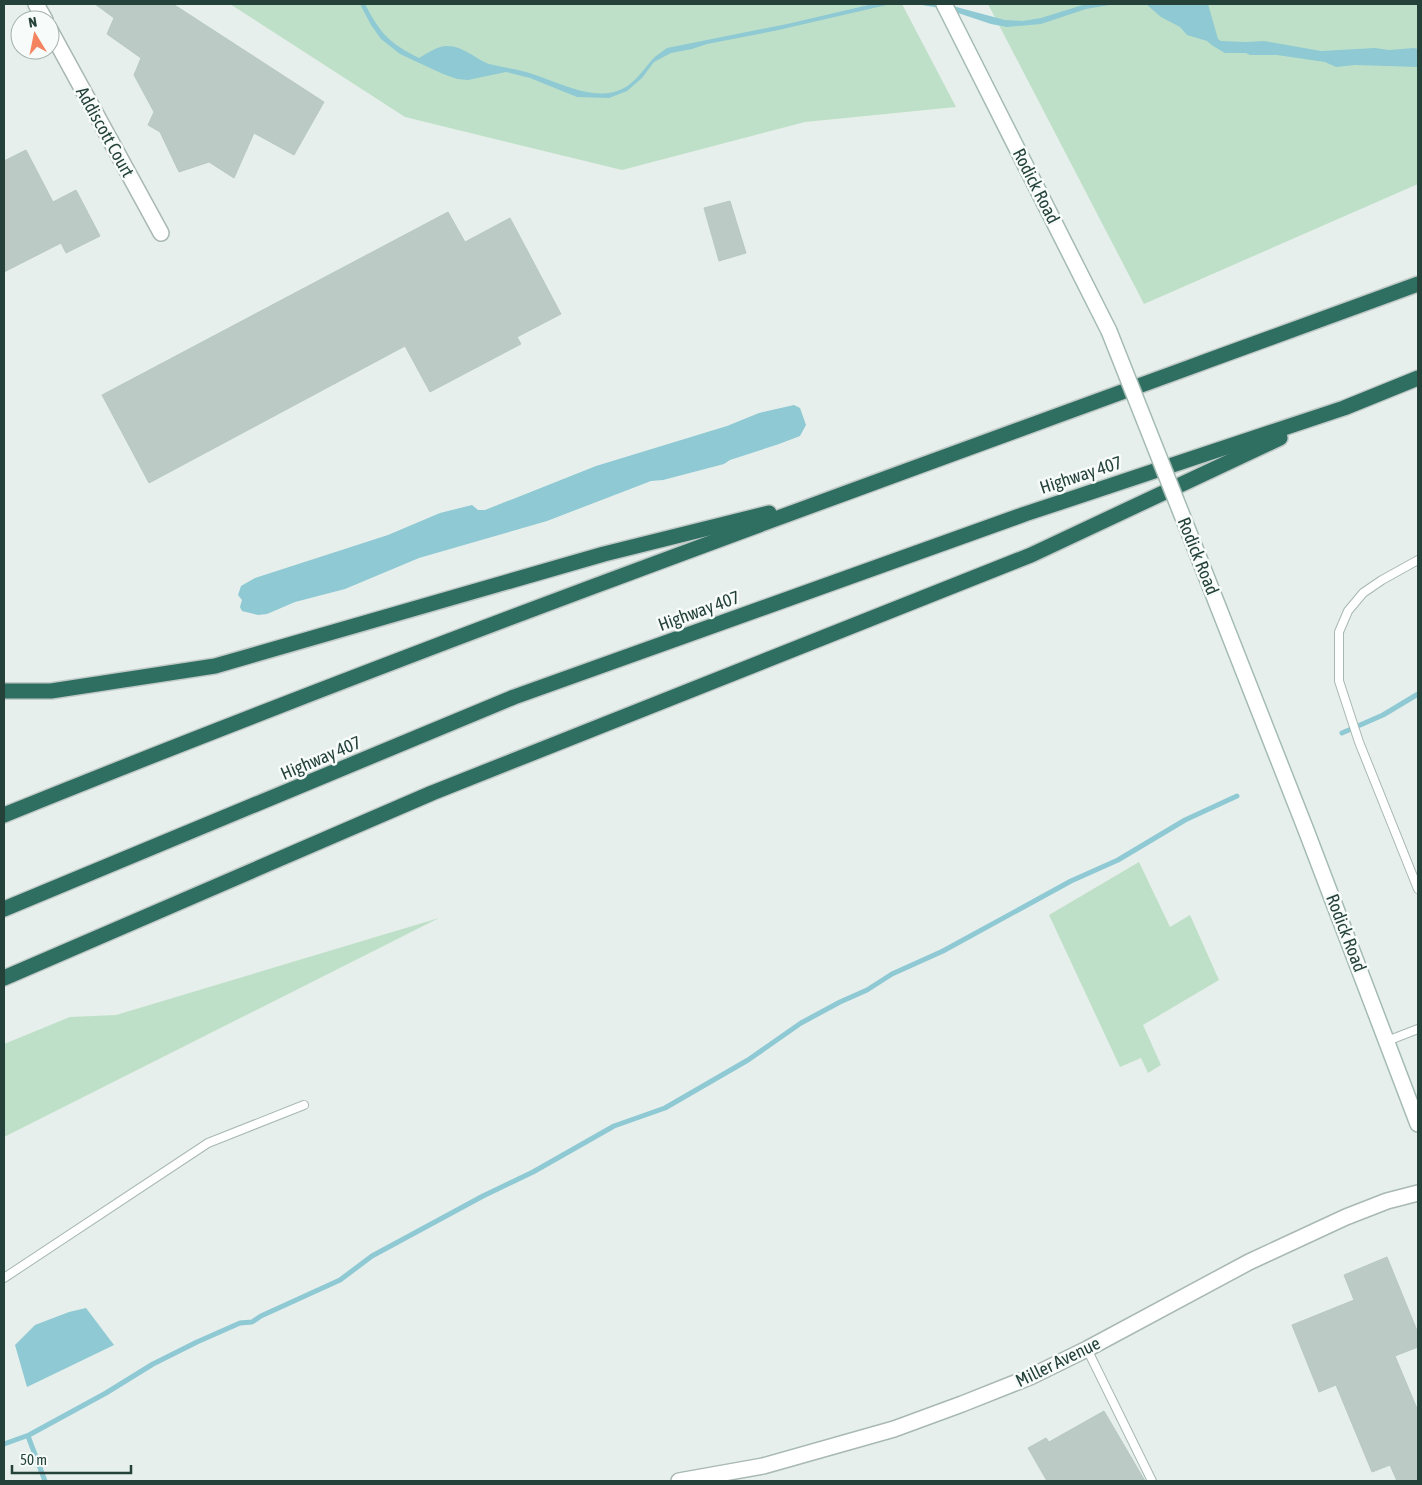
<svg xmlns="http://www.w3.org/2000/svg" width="1422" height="1485" font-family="'Asap Condensed',sans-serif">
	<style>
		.green { fill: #bfe0c8 }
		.water { fill: #8ec9d4 }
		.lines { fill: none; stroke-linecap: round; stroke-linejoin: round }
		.stream { stroke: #8ec9d4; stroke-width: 5 }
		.building { fill: #bbcac4; stroke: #b8c9c2 }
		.service-casing { stroke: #a8b8b2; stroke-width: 10 }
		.minor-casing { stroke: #a8b8b2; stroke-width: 18 }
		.secondary-casing { stroke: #a4bbb3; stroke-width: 18 }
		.motorway-casing { stroke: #c2cac8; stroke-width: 18 }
		.service { stroke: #fff; stroke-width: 8 }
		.minor { stroke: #fff; stroke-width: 15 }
		.secondary { stroke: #fff; stroke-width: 15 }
		.motorway { stroke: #2f6f62; stroke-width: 15 }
		.secondary-bridge-casing { stroke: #a4bbb3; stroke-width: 18; stroke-linecap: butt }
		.secondary-bridge { stroke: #fff; stroke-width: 15 }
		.labels { text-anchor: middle; stroke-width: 5; stroke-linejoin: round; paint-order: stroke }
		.street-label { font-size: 18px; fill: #24423a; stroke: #f7fbf9 }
	</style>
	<rect width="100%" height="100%" fill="#e6efeb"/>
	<g class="green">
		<path d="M 230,4 L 902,4 L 956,107 L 805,122 L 622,170 L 405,117 Z"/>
		<path d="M 988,4 L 1418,4 L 1418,184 L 1144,304 Z"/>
		<path d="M 1139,862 L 1170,927 L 1190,915 L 1219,980 L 1143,1025 L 1161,1065 L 1148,1073 L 1141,1058 L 1120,1067 L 1049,915 Z"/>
		<path d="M 439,918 L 4,1137 L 4,1044 L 70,1017 L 116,1015 Z"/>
	</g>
	<g class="water">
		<path d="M 360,4 L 365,4 C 380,33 389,43 419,58 C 428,53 437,46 447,46 C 464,46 475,59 489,64 C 501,67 514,69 526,72 C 555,80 593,103 622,89 C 635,83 643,70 652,60 C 656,55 662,52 667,48 L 787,24 L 873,4 L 891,4 L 774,31 L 707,44 L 692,49 L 671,53 L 654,62 L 642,78 L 627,91 L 609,98 L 577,97 L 530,78 L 506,72 L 468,80 L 457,79 L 443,74 L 400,54 L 381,39 L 371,25 Z"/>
		<path d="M 916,4 L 945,4 L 1005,20 L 1023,21 L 1041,18 L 1086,4 L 1115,4 L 1086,9 L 1041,24 L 1007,27 L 991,24 L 946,9 Z"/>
		<path d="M 1146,4 L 1208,4 L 1218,39 L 1221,41 L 1246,42 L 1264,41 L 1321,51 L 1375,48 L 1389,50 L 1414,48 L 1418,49 L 1418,67 L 1355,65 L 1336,67 L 1325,62 L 1277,55 L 1250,55 L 1246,53 L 1225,53 L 1213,46 L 1207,41 L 1187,35 L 1180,27 L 1161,17 Z"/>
		<path d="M 794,405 L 800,408 L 806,425 L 800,436 L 779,444 L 730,460 L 724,464 L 663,480 L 651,481 L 547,521 L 419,558 L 345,589 L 295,602 L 267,614 L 258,615 L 242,611 L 240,607 L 242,600 L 238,595 L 241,586 L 255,578 L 388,535 L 440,513 L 472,505 L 478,510 L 485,510 L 596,466 L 727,426 L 759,413 Z"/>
		<path d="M 86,1308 L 114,1345 L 27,1387 L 15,1345 L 35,1325 L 69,1312 Z"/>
	</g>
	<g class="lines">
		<g class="stream">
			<path d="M 1342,733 L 1383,715 L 1418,694"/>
			<path d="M 28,1436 L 45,1481"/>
			<path d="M 4,1444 L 29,1435 L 106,1393 L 153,1364 L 197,1342 L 240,1323 L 252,1322 L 261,1316 L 340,1280 L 372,1256 L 483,1196 L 533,1172 L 614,1126 L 665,1108 L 748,1060 L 801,1023 L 840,1002 L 867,990 L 892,974 L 943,951 L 1071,881 L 1118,860 L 1185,820 L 1237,796"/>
		</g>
	</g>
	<g class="building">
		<path d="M 95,4 L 173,4 L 324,102 L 294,155 L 254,133 L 234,178 L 209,162 L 179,172 L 160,132 L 148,125 L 154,112 L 134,75 L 141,58 L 107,34 L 114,18 Z"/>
		<path d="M 26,150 L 53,202 L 76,190 L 100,236 L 66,253 L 61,243 L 4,272 L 4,161 Z"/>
		<path d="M 730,201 L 746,253 L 719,261 L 704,208 Z"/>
		<path d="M 448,212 L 465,242 L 510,218 L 561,314 L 517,337 L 521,344 L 430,392 L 405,346 L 149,483 L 102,395 Z"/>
		<path d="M 1387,1257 L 1418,1333 L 1418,1347 L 1395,1356 L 1418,1411 L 1418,1481 L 1397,1481 L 1390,1465 L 1372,1472 L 1336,1385 L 1319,1392 L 1292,1325 L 1354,1300 L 1344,1275 Z"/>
		<path d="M 1104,1411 L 1145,1481 L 1047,1481 L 1028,1448 L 1046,1438 L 1049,1442 Z"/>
	</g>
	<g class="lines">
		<g class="service-casing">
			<g id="service">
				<path d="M 1418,560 L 1382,580 L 1363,593 L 1348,611 L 1339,632 L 1339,681 L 1359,742 L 1418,889"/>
				<path d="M 1387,1041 L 1418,1029"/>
				<path d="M 4,1278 L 208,1143 L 304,1105"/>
				<path d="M 1087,1349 L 1152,1481"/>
			</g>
		</g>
		<g class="minor-casing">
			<g id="minor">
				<path d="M 36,4 L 45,20"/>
				<path d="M 50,30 L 161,233"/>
				<path d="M 679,1481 L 763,1466 L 894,1429 L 962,1404 L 1030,1377 L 1087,1349 L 1249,1262 L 1346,1217 L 1387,1201 L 1418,1193"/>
			</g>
		</g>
		<g class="secondary-casing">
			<g id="secondary">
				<path d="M 944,4 L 1109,331"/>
				<path d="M 1197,553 L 1306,830 L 1418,1124"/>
			</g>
		</g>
		<g class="motorway-casing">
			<g id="motorway">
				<path d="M 4,691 L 51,691 L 215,666 L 604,554 L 769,513"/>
				<path d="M 4,815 C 471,626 945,457 1418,284"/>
				<path d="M 4,909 L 514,697 L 1025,514 L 1344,408 L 1418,378"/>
				<path d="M 4,978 L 432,793 L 1031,555 L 1280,438"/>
			</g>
		</g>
		<use href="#service" class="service"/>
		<use href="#minor" class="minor"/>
		<use href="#secondary" class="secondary"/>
		<use href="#motorway" class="motorway"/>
		<g class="secondary-bridge-casing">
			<path id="secondary-bridge" d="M 1109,331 L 1197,553"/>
		</g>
		<use href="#secondary-bridge" class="secondary-bridge"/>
	</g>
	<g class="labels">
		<g class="street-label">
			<text transform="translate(105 132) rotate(61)" y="6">Addiscott Court</text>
			<text transform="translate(1036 186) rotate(63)" y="6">Rodick Road</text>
			<text transform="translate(1081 475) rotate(-18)" y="6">Highway 407</text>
			<text transform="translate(1198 556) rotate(68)" y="6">Rodick Road</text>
			<text transform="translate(699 611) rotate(-20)" y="6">Highway 407</text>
			<text transform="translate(321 758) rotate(-23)" y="6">Highway 407</text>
			<text transform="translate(1346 933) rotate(69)" y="6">Rodick Road</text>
			<text transform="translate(1058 1362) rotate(-26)" y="6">Miller Avenue</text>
		</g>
	</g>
	<rect width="1422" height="1485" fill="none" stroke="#24423a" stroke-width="10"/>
	<g transform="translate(35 35) rotate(350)"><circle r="24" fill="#f7fbf9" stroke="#a3b1ad"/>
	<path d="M0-4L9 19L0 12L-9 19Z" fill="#f4845f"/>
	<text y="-8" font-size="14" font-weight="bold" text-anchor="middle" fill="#24423a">N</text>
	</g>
	<path d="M12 1465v8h119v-8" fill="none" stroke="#24423a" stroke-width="2.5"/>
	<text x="20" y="1465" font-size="15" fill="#24423a" stroke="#f7fbf9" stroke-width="4" paint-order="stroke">50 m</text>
</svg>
